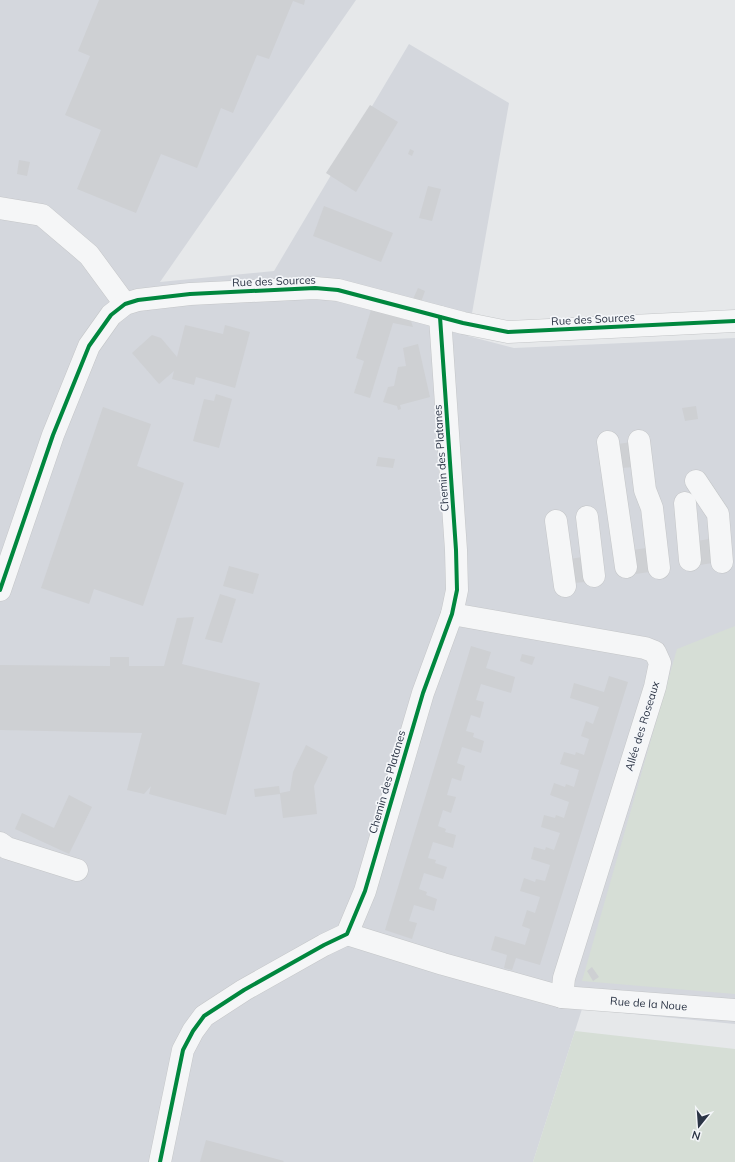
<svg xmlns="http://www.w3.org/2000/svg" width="735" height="1162" font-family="Mulish,sans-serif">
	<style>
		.built { fill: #d4d7dd }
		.green { fill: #d6ded6 }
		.building { fill: #ced0d3 }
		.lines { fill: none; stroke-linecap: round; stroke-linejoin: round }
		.minor-casing { stroke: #c4c6c8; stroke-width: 23 }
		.minor { stroke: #f5f6f7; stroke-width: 22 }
		.cycleway-casing { stroke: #f4f6f9; stroke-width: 6 }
		.cycleway { stroke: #00873e; stroke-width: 4 }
		.labels { text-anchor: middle; stroke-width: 3.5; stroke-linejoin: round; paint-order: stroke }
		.street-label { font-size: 11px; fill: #2b3445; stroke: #f4f6f9 }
	</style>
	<rect width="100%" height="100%" fill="#e6e8ea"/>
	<path class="built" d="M 0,0 L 356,0 L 160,282 L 274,271 L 409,44 L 509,103 L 468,336 L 514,348 L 735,338 L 735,1024 L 582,1009 L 533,1162 L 0,1162 Z"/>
	<g class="green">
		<path d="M 735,626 L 735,994 L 582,981 L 677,649 Z"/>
		<path d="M 575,1031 L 735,1049 L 735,1162 L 533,1162 Z"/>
	</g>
	<g class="building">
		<path d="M 99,0 L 305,0 L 304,5 L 293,1 L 269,59 L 257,55 L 233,113 L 221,108 L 197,168 L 161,154 L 136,213 L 77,189 L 101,130 L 65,115 L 90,56 L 78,51 Z"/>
		<path d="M 370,105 L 398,122 L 356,192 L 326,173 Z"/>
		<path d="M 410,149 L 414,151 L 412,156 L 408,154 Z"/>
		<path d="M 19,160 L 30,162 L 27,176 L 17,174 Z"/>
		<path d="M 428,186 L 441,189 L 432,221 L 419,218 Z"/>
		<path d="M 324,206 L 393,233 L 381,262 L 313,236 Z"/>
		<path d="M 418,288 L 425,291 L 421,302 L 413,299 Z"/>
		<path d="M 371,310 L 411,321 L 413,327 L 393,323 L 370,398 L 354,393 L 364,361 L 356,358 Z"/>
		<path d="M 185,325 L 223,334 L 225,325 L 250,332 L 235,388 L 196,377 L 194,385 L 172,379 L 174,371 L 159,384 L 132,353 L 152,335 L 161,338 L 177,357 Z"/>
		<path d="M 418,344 L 430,397 L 400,405 L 401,409 L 398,410 L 397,406 L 383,402 L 388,387 L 394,386 L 398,367 L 406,366 L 403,348 Z"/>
		<path d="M 216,394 L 232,399 L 219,448 L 193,441 L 204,399 L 214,401 Z"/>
		<path d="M 696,406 L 698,419 L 685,421 L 682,408 Z"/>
		<path d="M 103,407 L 151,424 L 137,466 L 184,483 L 143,606 L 94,589 L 89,604 L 41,588 Z"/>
		<path d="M 631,442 L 634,467 L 621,468 L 618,444 Z"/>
		<path d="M 378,457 L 395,459 L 393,468 L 376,466 Z"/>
		<path d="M 709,539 L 712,563 L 700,565 L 697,541 Z"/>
		<path d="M 646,548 L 649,572 L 636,574 L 633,550 Z"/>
		<path d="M 582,557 L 585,582 L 573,583 L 570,559 Z"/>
		<path d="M 229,566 L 259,574 L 253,594 L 223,586 Z"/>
		<path d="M 220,594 L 236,599 L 222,643 L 205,639 Z"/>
		<path d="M 194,617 L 182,664 L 260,683 L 226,815 L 149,794 L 151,786 L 144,794 L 127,790 L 142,733 L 0,730 L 0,665 L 110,666 L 110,657 L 129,657 L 129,666 L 164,666 L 177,618 Z"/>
		<path d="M 471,646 L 491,652 L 486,668 L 515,677 L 511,693 L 481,684 L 476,700 L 484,702 L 480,718 L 471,715 L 466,731 L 474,733 L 473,737 L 484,741 L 481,753 L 462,747 L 457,763 L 465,766 L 461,781 L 452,778 L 447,795 L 456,797 L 451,813 L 443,810 L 438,826 L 446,829 L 445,832 L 456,835 L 453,848 L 433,842 L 428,858 L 436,860 L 435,863 L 447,867 L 443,879 L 424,873 L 419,889 L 427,892 L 426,895 L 437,899 L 434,911 L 414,905 L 409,921 L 417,923 L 412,939 L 385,930 Z"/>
		<path d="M 522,654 L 535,657 L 532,665 L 520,661 Z"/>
		<path d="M 609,676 L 628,682 L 540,965 L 516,958 L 512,970 L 504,968 L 507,955 L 491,950 L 495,936 L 525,945 L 530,929 L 522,926 L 527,910 L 535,913 L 540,897 L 520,891 L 524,878 L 535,882 L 536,879 L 545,881 L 550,865 L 531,859 L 534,847 L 545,850 L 546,847 L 554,850 L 560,833 L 541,827 L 544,815 L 555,818 L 556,815 L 564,818 L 569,802 L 550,795 L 554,783 L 565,787 L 566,784 L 574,787 L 579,770 L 560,764 L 564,752 L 575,755 L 576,752 L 584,755 L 589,739 L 581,736 L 586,721 L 593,724 L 599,707 L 570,698 L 574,683 L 604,692 Z"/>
		<path d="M 306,745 L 328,757 L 314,786 L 317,814 L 283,818 L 280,794 L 255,797 L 254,789 L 279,786 L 280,793 L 290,791 L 293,772 Z"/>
		<path d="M 69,795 L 92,807 L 69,854 L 15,829 L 22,813 L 54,828 Z"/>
		<path d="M 592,967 L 599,977 L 593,981 L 587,971 Z"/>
		<path d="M 206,1140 L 284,1161 L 283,1162 L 200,1162 Z"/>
	</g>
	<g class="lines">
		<g class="minor-casing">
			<g id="minor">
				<path d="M 0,208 L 42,215 L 89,255 L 125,304"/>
				<path d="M 639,441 L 645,490 L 652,508 L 659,568"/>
				<path d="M 608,442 L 626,567"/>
				<path d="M 696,481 L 718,514 L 722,562"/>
				<path d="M 685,503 L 690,560"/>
				<path d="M 587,517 L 594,576"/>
				<path d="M 556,521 L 565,586"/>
				<path d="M 0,590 L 53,435 L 89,346 L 111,315 L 125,304 L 138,300 L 190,294 L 315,288 L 338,290 L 463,323 L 508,332 L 735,321"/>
				<path d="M 452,614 L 645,648 L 655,652 L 660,663 L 655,687 L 564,978 L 562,997"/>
				<path d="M 0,843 L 7,848 L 77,870"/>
				<path id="s1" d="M 347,934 L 443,964 L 562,997 L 735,1010"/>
				<path d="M 160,1162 L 183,1050 L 193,1031 L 204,1016 L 244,990 L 324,945 L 347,934 L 365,891 L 423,693 L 452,614 L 457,590 L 456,550 L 440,317"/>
			</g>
		</g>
		<use href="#minor" class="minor"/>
		<g class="cycleway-casing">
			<g id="cycleway">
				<path d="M 0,590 L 53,435 L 89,346 L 111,315 L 125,304 L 138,300 L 190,294 L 315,288 L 338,290 L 463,323 L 508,332 L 735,321"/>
				<path d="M 160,1162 L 183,1050 L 193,1031 L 204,1016 L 244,990 L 324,945 L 347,934 L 365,891 L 423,693 L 452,614 L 457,590 L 456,550 L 440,317"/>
			</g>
		</g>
		<use href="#cycleway" class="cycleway"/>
	</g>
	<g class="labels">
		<g class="street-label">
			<text transform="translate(274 281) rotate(-2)" y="4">Rue des Sources</text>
			<text transform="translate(593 319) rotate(-3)" y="4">Rue des Sources</text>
			<text transform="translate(441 458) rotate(-94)" y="4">Chemin des Platanes</text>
			<text transform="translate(642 726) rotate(-73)" y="4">Allée des Roseaux</text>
			<text transform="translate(387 782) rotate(-74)" y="4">Chemin des Platanes</text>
			<text dy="4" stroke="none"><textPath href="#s1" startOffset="311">Rue de la Noue</textPath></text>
		</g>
	</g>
	<g transform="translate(699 1126) rotate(197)" stroke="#f4f6f9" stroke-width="3" paint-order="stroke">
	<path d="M0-3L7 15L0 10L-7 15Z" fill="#2b3445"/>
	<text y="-6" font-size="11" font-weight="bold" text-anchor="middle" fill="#2b3445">N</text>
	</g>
</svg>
